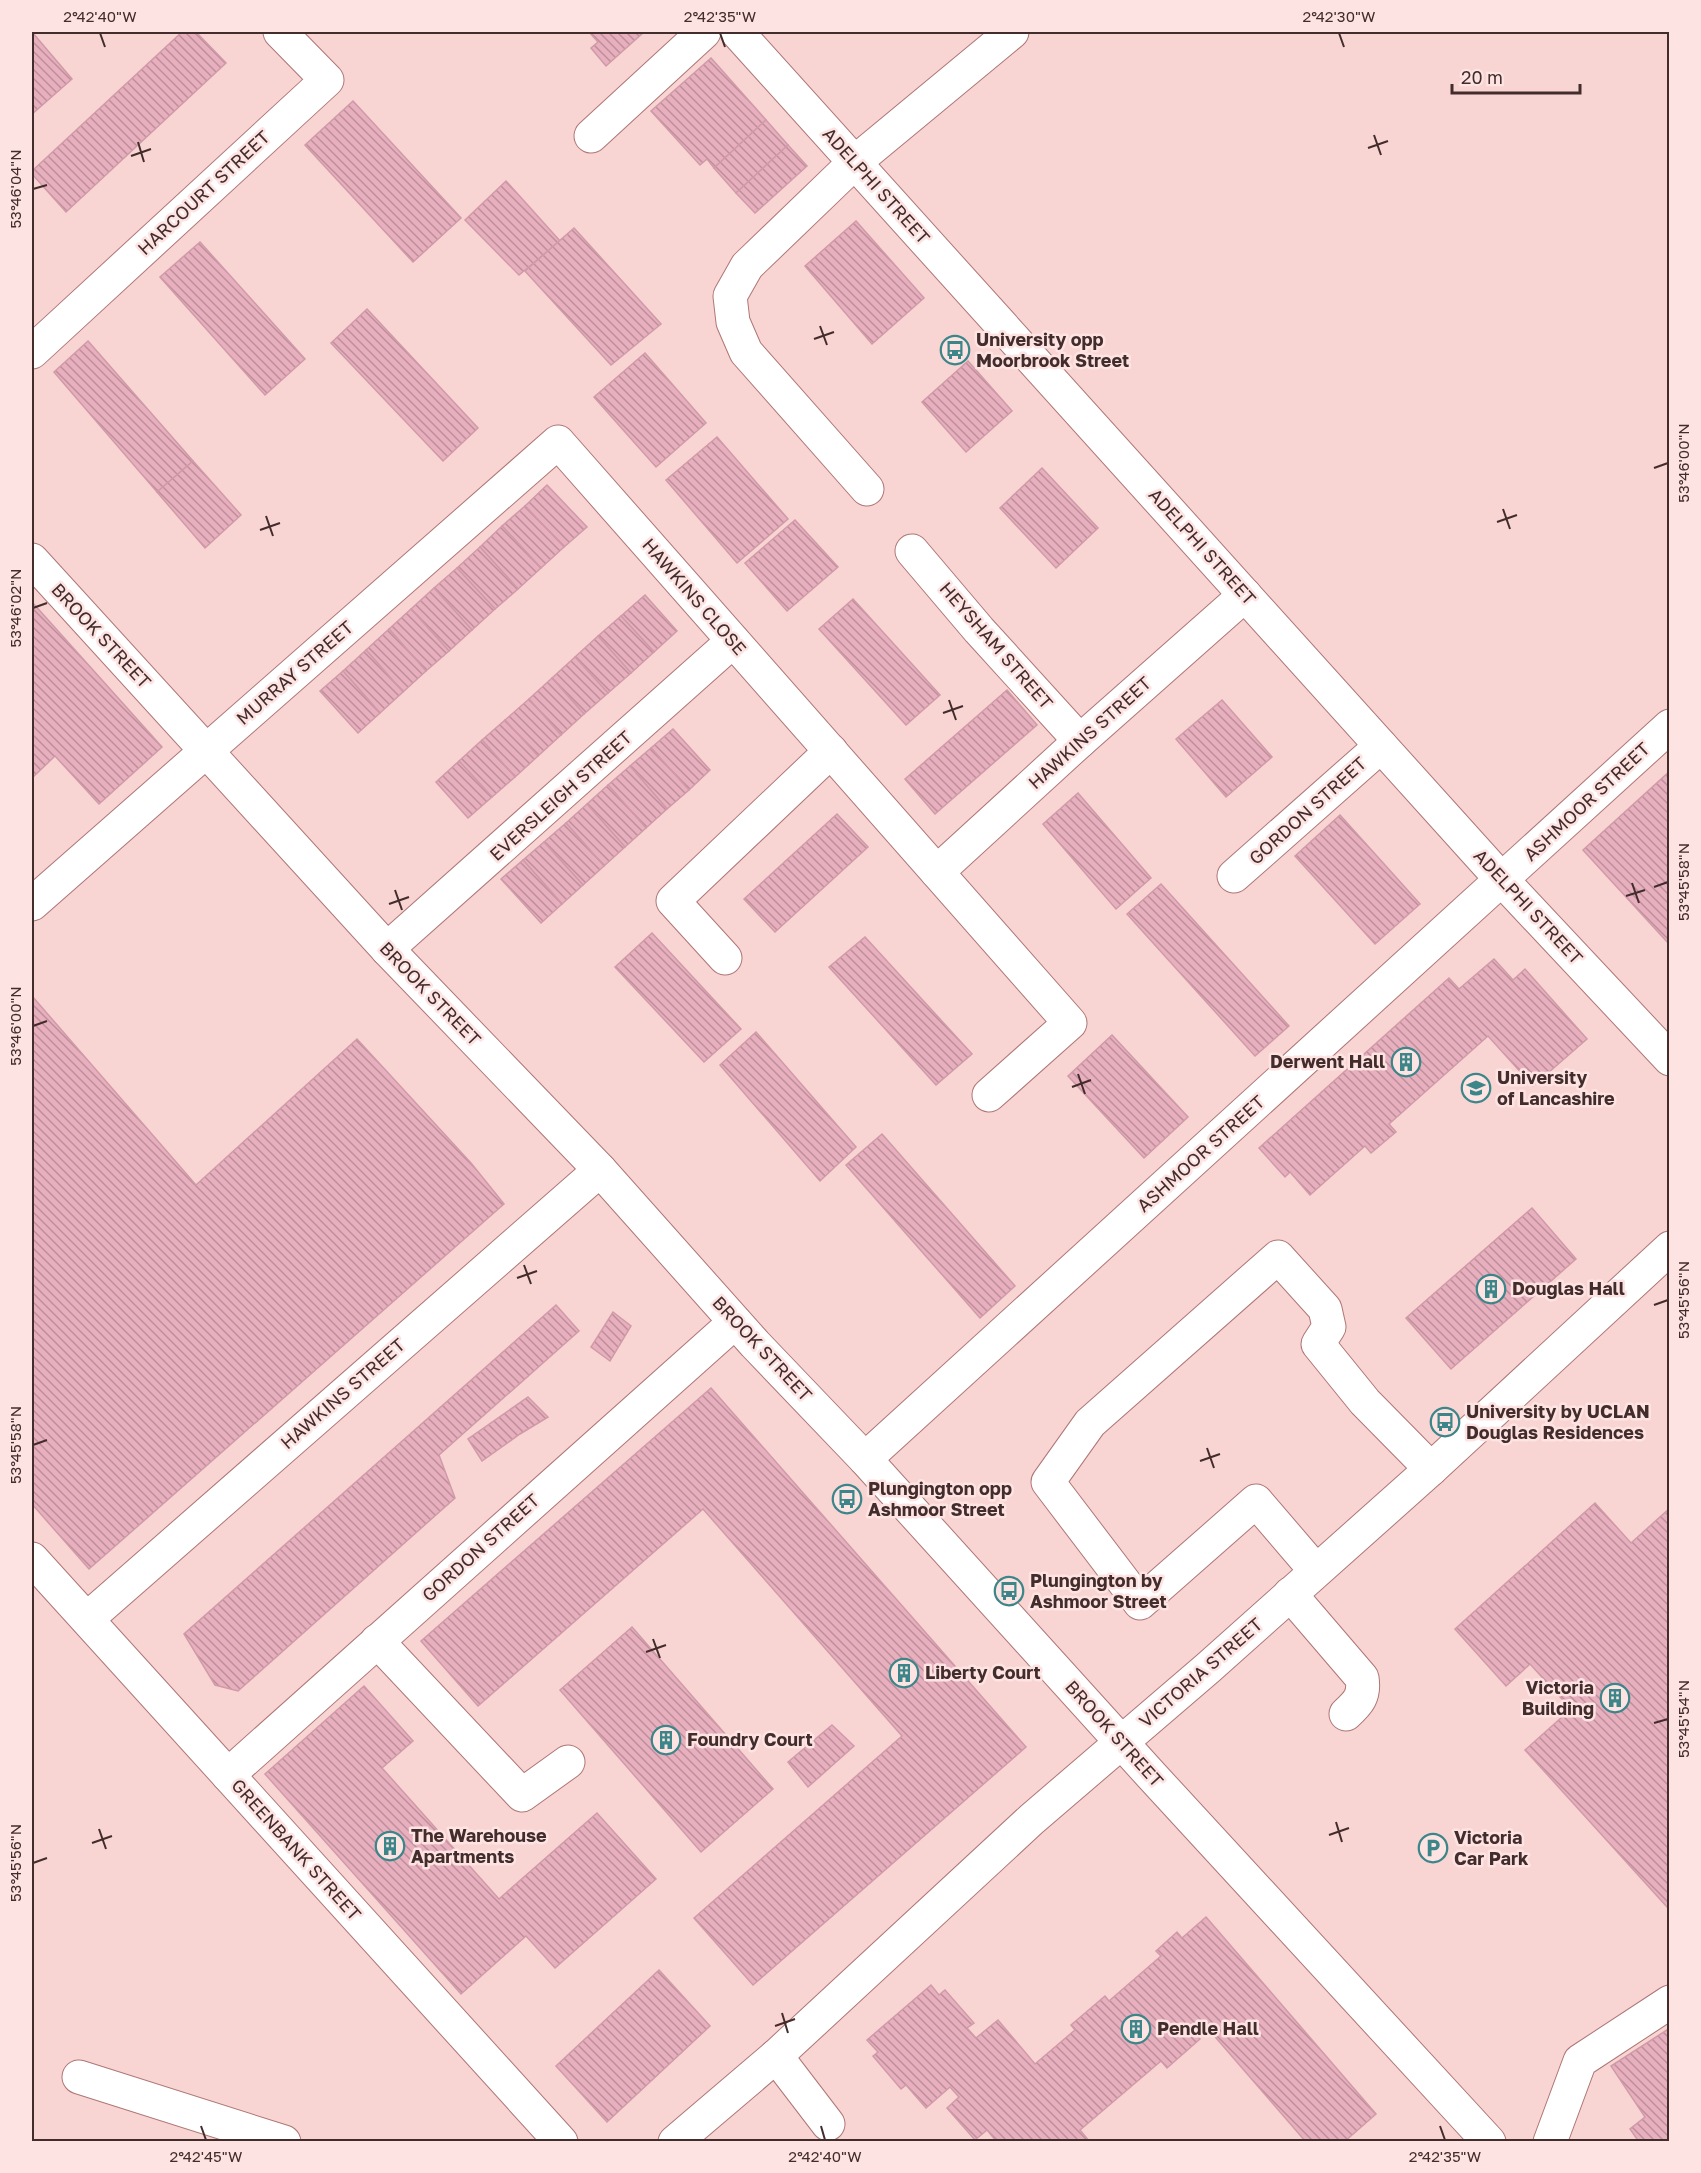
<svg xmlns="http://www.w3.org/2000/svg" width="1701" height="2173" font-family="'Golos Text',sans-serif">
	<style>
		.building { fill: url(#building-back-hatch); stroke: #d09aa8; stroke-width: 1.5 }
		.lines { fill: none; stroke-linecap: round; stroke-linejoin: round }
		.minor-casing { stroke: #ad7775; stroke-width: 35 }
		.minor { stroke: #fff; stroke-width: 33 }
		.ticks { fill: none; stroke: #432c2c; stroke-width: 2 }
		.labels { text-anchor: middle; stroke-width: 5; stroke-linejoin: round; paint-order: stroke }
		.street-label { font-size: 18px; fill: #432c2c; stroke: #fde4e3 }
		.poi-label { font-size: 18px; font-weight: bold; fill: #432c2c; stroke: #fde4e3; text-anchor: start }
		.neatline { fill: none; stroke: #432c2c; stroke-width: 2 }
		.ticks-label { font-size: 15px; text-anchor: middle; fill: #432c2c }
	</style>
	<defs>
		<pattern id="building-back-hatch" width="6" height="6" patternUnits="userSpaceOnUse" patternTransform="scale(1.5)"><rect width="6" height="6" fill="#e8b0bf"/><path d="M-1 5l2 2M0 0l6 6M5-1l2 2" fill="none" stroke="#be8f9b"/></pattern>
	</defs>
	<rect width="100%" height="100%" fill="#f8d4d2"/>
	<g class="building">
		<path d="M 32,32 L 72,79 L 32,114 Z"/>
		<path d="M 182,32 L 196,32 L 226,63 L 66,212 L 32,174 L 32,171 Z"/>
		<path d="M 589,32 L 644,32 L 606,66 L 591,48 L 598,42 Z"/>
		<path d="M 711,58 L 766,120 L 714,168 L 707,159 L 700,165 L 651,111 Z"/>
		<path d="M 353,101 L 461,218 L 413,262 L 305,145 Z"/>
		<path d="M 766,120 L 788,145 L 736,193 L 714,168 Z"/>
		<path d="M 788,145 L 807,166 L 755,213 L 736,193 Z"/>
		<path d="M 506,181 L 560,241 L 519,275 L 465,220 Z"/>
		<path d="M 856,221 L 924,298 L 872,344 L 805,266 Z"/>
		<path d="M 574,228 L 661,324 L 611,365 L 525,271 Z"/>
		<path d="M 200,242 L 305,359 L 265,395 L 160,277 Z"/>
		<path d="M 367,309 L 478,428 L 443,461 L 331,343 Z"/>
		<path d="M 88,341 L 193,461 L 157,492 L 54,372 Z"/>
		<path d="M 645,353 L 706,423 L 656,467 L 594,397 Z"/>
		<path d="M 968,361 L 1012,411 L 966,452 L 922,402 Z"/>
		<path d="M 717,437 L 788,519 L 737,563 L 666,480 Z"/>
		<path d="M 193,461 L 241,515 L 205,548 L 157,492 Z"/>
		<path d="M 1042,468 L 1098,528 L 1056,568 L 1000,508 Z"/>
		<path d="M 547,485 L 587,527 L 564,547 L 525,506 Z"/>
		<path d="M 525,506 L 564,547 L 541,568 L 502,526 Z"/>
		<path d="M 795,520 L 838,567 L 787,611 L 745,563 Z"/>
		<path d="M 502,526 L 541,568 L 518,589 L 480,547 Z"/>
		<path d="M 480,547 L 518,589 L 495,609 L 457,568 Z"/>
		<path d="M 457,568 L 495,609 L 472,630 L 434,588 Z"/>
		<path d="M 434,588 L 472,630 L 449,651 L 411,609 Z"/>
		<path d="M 645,595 L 677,631 L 654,652 L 621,616 Z"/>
		<path d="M 853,599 L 940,695 L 906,725 L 819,629 Z"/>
		<path d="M 32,602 L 162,747 L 99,804 L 55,756 L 32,778 Z"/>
		<path d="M 411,609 L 449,651 L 426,671 L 389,629 Z"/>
		<path d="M 621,616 L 654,652 L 631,673 L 598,636 Z"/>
		<path d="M 389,629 L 426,671 L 403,692 L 366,650 Z"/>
		<path d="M 598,636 L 631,673 L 608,693 L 575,657 Z"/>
		<path d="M 366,650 L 403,692 L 380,713 L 343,671 Z"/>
		<path d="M 575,657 L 608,693 L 584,714 L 552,678 Z"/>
		<path d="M 343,671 L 380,713 L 358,733 L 320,691 Z"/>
		<path d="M 552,678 L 584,714 L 561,735 L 529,699 Z"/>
		<path d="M 1007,690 L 1037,725 L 935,814 L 905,779 Z"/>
		<path d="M 529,699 L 561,735 L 538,756 L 505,720 Z"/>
		<path d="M 1222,700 L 1272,757 L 1226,797 L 1176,739 Z"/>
		<path d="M 505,720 L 538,756 L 515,777 L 482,740 Z"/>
		<path d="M 673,729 L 710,770 L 689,790 L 651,748 Z"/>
		<path d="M 482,740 L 515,777 L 492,797 L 459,761 Z"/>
		<path d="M 651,748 L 689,790 L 667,809 L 630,766 Z"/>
		<path d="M 459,761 L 492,797 L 468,818 L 436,782 Z"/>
		<path d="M 630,766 L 667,809 L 646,828 L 608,785 Z"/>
		<path d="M 1670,771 L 1670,945 L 1583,850 Z"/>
		<path d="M 608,785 L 646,828 L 625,847 L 587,804 Z"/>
		<path d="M 1078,793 L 1151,878 L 1116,909 L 1043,824 Z"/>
		<path d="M 587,804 L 625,847 L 604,866 L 566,823 Z"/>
		<path d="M 837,814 L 868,847 L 775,932 L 744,899 Z"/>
		<path d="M 1340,815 L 1420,904 L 1375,944 L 1295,856 Z"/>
		<path d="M 566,823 L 604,866 L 583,885 L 544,842 Z"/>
		<path d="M 544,842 L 583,885 L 562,904 L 523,860 Z"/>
		<path d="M 523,860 L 562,904 L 541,923 L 501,879 Z"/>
		<path d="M 1161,884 L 1289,1026 L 1255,1056 L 1127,914 Z"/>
		<path d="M 652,933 L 741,1029 L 704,1062 L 615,967 Z"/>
		<path d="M 865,937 L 972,1054 L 936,1085 L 829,967 Z"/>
		<path d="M 1494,959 L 1513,980 L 1525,969 L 1587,1039 L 1533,1086 L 1488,1036 L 1389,1124 L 1396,1132 L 1371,1153 L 1365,1146 L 1310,1195 L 1290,1172 L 1285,1177 L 1259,1148 L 1449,978 L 1459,989 Z"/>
		<path d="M 32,996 L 196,1185 L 357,1039 L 471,1163 L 504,1204 L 89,1569 L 32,1504 Z"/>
		<path d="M 756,1032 L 856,1147 L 820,1181 L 720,1065 Z"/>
		<path d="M 1112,1035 L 1188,1117 L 1144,1158 L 1068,1076 Z"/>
		<path d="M 882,1134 L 1015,1286 L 980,1318 L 846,1165 Z"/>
		<path d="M 1532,1208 L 1576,1259 L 1451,1369 L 1406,1318 Z"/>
		<path d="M 556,1305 L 579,1331 L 439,1455 L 455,1498 L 238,1691 L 215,1685 L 184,1634 Z"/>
		<path d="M 613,1312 L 631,1326 L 610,1361 L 591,1347 Z"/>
		<path d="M 711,1388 L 1026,1747 L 753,1985 L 694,1918 L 902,1736 L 703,1509 L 478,1706 L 421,1641 Z"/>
		<path d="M 528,1397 L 548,1417 L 520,1434 L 482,1461 L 468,1439 Z"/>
		<path d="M 1595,1503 L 1631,1543 L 1670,1508 L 1668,1908 L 1525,1750 L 1571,1709 L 1530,1664 L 1506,1686 L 1455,1629 Z"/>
		<path d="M 632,1627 L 773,1789 L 701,1852 L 560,1690 Z"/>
		<path d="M 364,1686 L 413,1741 L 382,1768 L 499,1899 L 597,1813 L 656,1879 L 555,1968 L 526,1936 L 461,1994 L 265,1774 Z"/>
		<path d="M 832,1725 L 854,1746 L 808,1787 L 788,1762 Z"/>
		<path d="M 1206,1917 L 1376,2114 L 1344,2142 L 1306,2142 L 1204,2024 L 1194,2032 L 1200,2039 L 1167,2068 L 1161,2061 L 1080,2130 L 1090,2142 L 997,2142 L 987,2130 L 975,2140 L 947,2108 L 959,2097 L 950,2087 L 926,2108 L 906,2085 L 901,2089 L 873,2056 L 878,2052 L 867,2040 L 931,1985 L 939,1995 L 945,1990 L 974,2023 L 967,2028 L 976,2038 L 998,2020 L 1035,2064 L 1075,2030 L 1071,2025 L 1105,1996 L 1109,2001 L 1161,1956 L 1156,1951 L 1177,1932 L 1182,1938 Z"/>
		<path d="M 659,1970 L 710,2026 L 607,2122 L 556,2066 Z"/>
		<path d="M 1670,2028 L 1670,2142 L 1639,2142 L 1630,2129 L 1645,2117 L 1611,2066 Z"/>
	</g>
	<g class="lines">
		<g class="minor-casing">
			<g id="minor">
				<path d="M 737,32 L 1502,880 L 1670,1059"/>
				<path d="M 591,136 L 704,32"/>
				<path d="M 32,352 L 327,80 L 280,32"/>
				<path d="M 867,489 L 746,352 L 733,322 L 730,296 L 747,266 L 855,162 L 1012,32"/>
				<path d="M 912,551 L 979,630 L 1080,741"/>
				<path d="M 32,560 L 387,949 L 600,1170 L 755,1344 L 865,1459 L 1152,1776 L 1489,2142"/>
				<path d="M 937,872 L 1080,741 L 1245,595"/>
				<path d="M 1234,876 L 1381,746"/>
				<path d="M 32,904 L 558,442 L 1070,1023 L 989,1095"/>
				<path d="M 387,949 L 733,641"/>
				<path d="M 725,958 L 673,901 L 831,751"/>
				<path d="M 865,1459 L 1670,726"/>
				<path d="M 32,1559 L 561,2142"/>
				<path d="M 1316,1571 L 1256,1501 L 1140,1603 L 1048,1482 L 1090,1423 L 1278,1257 L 1325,1309 L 1329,1327 L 1318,1344 L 1365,1402 L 1431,1469"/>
				<path d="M 1290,1594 L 1362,1678 C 1365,1696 1358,1703 1346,1714"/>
				<path d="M 87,1619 L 600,1170"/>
				<path d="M 377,1641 L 522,1795 L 568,1762"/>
				<path d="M 228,1775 L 735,1322"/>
				<path d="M 776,2056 L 828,2124"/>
				<path d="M 79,2077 L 284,2142"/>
				<path d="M 675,2142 L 776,2056 L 1032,1819 L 1208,1668 L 1431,1469 L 1670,1248"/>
				<path d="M 1550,2142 L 1580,2061 L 1670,2002"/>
			</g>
		</g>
		<use href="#minor" class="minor"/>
	</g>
	<path class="ticks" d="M 100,33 L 105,47M 720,33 L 725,47M 1339,33 L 1344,47M 1374,135 L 1381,155M 138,142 L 144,162M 1368,148 L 1388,141M 131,156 L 151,149M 33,189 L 47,185M 820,326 L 827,345M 814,339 L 834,332M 1654,468 L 1668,463M 1503,509 L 1510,529M 266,516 L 273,536M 1497,522 L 1517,515M 260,530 L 280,523M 33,608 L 47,603M 949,700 L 956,720M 943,713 L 963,706M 1632,883 L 1639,903M 1654,887 L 1668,882M 395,890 L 402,910M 1626,896 L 1645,890M 389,904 L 409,897M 33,1026 L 47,1021M 1078,1074 L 1085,1094M 1072,1087 L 1091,1080M 524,1265 L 531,1284M 517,1278 L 537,1271M 1654,1305 L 1668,1300M 33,1445 L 47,1440M 1207,1448 L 1214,1468M 1200,1461 L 1220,1454M 653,1639 L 660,1658M 646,1652 L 666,1645M 1654,1723 L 1668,1719M 1336,1822 L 1342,1842M 99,1829 L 106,1849M 1329,1835 L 1349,1828M 92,1843 L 112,1836M 33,1863 L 47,1858M 782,2013 L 788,2033M 775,2026 L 795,2019M 201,2126 L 206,2140M 821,2126 L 825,2140M 1440,2126 L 1445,2140"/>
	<defs>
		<g id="bus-ring" transform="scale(1.5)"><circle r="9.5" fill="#fde4e3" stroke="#3c8589" stroke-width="1.5"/><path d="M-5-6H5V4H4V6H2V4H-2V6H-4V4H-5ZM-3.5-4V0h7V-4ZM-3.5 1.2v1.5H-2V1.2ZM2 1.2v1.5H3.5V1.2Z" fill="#3c8589"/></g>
		<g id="building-ring" transform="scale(1.5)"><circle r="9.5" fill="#fde4e3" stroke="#3c8589" stroke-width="1.5"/><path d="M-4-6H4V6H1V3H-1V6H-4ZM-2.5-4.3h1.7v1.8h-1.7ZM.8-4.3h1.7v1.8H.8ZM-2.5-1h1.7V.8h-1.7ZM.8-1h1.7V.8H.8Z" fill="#3c8589"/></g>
		<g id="university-ring" transform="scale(1.5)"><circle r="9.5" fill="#fde4e3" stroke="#3c8589" stroke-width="1.5"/><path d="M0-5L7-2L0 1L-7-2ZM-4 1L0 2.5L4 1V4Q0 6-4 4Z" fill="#3c8589"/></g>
		<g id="parking-ring" transform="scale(1.5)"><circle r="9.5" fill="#fde4e3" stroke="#3c8589" stroke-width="1.5"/><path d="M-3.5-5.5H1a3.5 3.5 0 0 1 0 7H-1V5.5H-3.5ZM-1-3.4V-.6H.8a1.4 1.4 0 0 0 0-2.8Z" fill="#3c8589"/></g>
	</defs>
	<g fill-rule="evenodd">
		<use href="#bus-ring" x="955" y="350"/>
		<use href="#building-ring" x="1406" y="1062"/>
		<use href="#university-ring" x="1476" y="1088"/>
		<use href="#building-ring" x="1491" y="1289"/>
		<use href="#bus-ring" x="1445" y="1422"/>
		<use href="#bus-ring" x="847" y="1499"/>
		<use href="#bus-ring" x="1009" y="1591"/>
		<use href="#building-ring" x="904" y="1673"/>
		<use href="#building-ring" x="1615" y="1698"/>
		<use href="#building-ring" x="666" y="1740"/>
		<use href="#building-ring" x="390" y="1846"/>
		<use href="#parking-ring" x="1433" y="1848"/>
		<use href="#building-ring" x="1136" y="2029"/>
	</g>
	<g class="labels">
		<g class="street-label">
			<text transform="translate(876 186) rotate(48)" y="6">ADELPHI STREET</text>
			<text transform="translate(204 193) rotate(-43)" y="6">HARCOURT STREET</text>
			<text transform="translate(1202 547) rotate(48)" y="6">ADELPHI STREET</text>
			<text transform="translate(694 597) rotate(49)" y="6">HAWKINS CLOSE</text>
			<text transform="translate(101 636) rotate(47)" y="6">BROOK STREET</text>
			<text transform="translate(996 646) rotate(49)" y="6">HEYSHAM STREET</text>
			<text transform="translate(295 673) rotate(-41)" y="6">MURRAY STREET</text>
			<text transform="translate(1090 733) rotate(-42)" y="6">HAWKINS STREET</text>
			<text transform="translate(561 796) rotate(-42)" y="6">EVERSLEIGH STREET</text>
			<text transform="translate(1587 802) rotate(-43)" y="6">ASHMOOR STREET</text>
			<text transform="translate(1308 811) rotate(-42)" y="6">GORDON STREET</text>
			<text transform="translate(1528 907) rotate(47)" y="6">ADELPHI STREET</text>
			<text transform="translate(430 994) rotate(46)" y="6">BROOK STREET</text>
			<text transform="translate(1201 1154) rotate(-42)" y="6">ASHMOOR STREET</text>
			<text transform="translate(762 1349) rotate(47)" y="6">BROOK STREET</text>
			<text transform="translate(343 1394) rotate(-41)" y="6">HAWKINS STREET</text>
			<text transform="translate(481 1548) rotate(-42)" y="6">GORDON STREET</text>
			<text transform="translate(1201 1673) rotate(-41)" y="6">VICTORIA STREET</text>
			<text transform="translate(1114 1734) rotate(48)" y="6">BROOK STREET</text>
			<text transform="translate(296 1850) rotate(48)" y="6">GREENBANK STREET</text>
		</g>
		<g class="poi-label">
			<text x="976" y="346">University opp<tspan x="976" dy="21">Moorbrook Street</tspan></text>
			<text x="1385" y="1068" text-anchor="end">Derwent Hall</text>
			<text x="1497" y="1084">University<tspan x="1497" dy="21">of Lancashire</tspan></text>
			<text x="1512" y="1295">Douglas Hall</text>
			<text x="1466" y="1418">University by UCLAN<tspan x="1466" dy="21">Douglas Residences</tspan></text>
			<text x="868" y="1495">Plungington opp<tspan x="868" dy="21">Ashmoor Street</tspan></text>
			<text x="1030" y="1587">Plungington by<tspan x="1030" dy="21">Ashmoor Street</tspan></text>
			<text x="925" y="1679">Liberty Court</text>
			<text x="1594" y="1694" text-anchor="end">Victoria<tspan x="1594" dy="21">Building</tspan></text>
			<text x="687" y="1746">Foundry Court</text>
			<text x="411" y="1842">The Warehouse<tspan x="411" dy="21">Apartments</tspan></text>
			<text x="1454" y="1844">Victoria<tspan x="1454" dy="21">Car Park</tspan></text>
			<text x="1157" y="2035">Pendle Hall</text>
		</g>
	</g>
	<rect width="1701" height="2173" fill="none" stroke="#fde4e3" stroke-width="66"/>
	<path d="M1452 84v9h128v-9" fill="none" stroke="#432c2c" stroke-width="3"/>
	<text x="1461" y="84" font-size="18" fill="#432c2c" stroke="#fde4e3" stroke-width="4.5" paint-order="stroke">20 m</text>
	<rect x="33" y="33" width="1635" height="2107" class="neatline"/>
	<g class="ticks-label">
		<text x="100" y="22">2°42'40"W</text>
		<text x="720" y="22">2°42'35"W</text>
		<text x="1339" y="22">2°42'30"W</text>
		<text transform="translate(16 189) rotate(-90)" y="5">53°46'04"N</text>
		<text transform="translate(1684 463) rotate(-90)" y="5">53°46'00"N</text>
		<text transform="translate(16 608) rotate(-90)" y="5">53°46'02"N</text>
		<text transform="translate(1684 882) rotate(-90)" y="5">53°45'58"N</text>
		<text transform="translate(16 1026) rotate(-90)" y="5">53°46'00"N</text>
		<text transform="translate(1684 1300) rotate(-90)" y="5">53°45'56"N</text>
		<text transform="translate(16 1445) rotate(-90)" y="5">53°45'58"N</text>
		<text transform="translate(1684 1719) rotate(-90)" y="5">53°45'54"N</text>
		<text transform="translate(16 1863) rotate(-90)" y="5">53°45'56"N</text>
		<text x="206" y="2162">2°42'45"W</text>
		<text x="825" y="2162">2°42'40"W</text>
		<text x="1445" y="2162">2°42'35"W</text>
	</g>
</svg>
